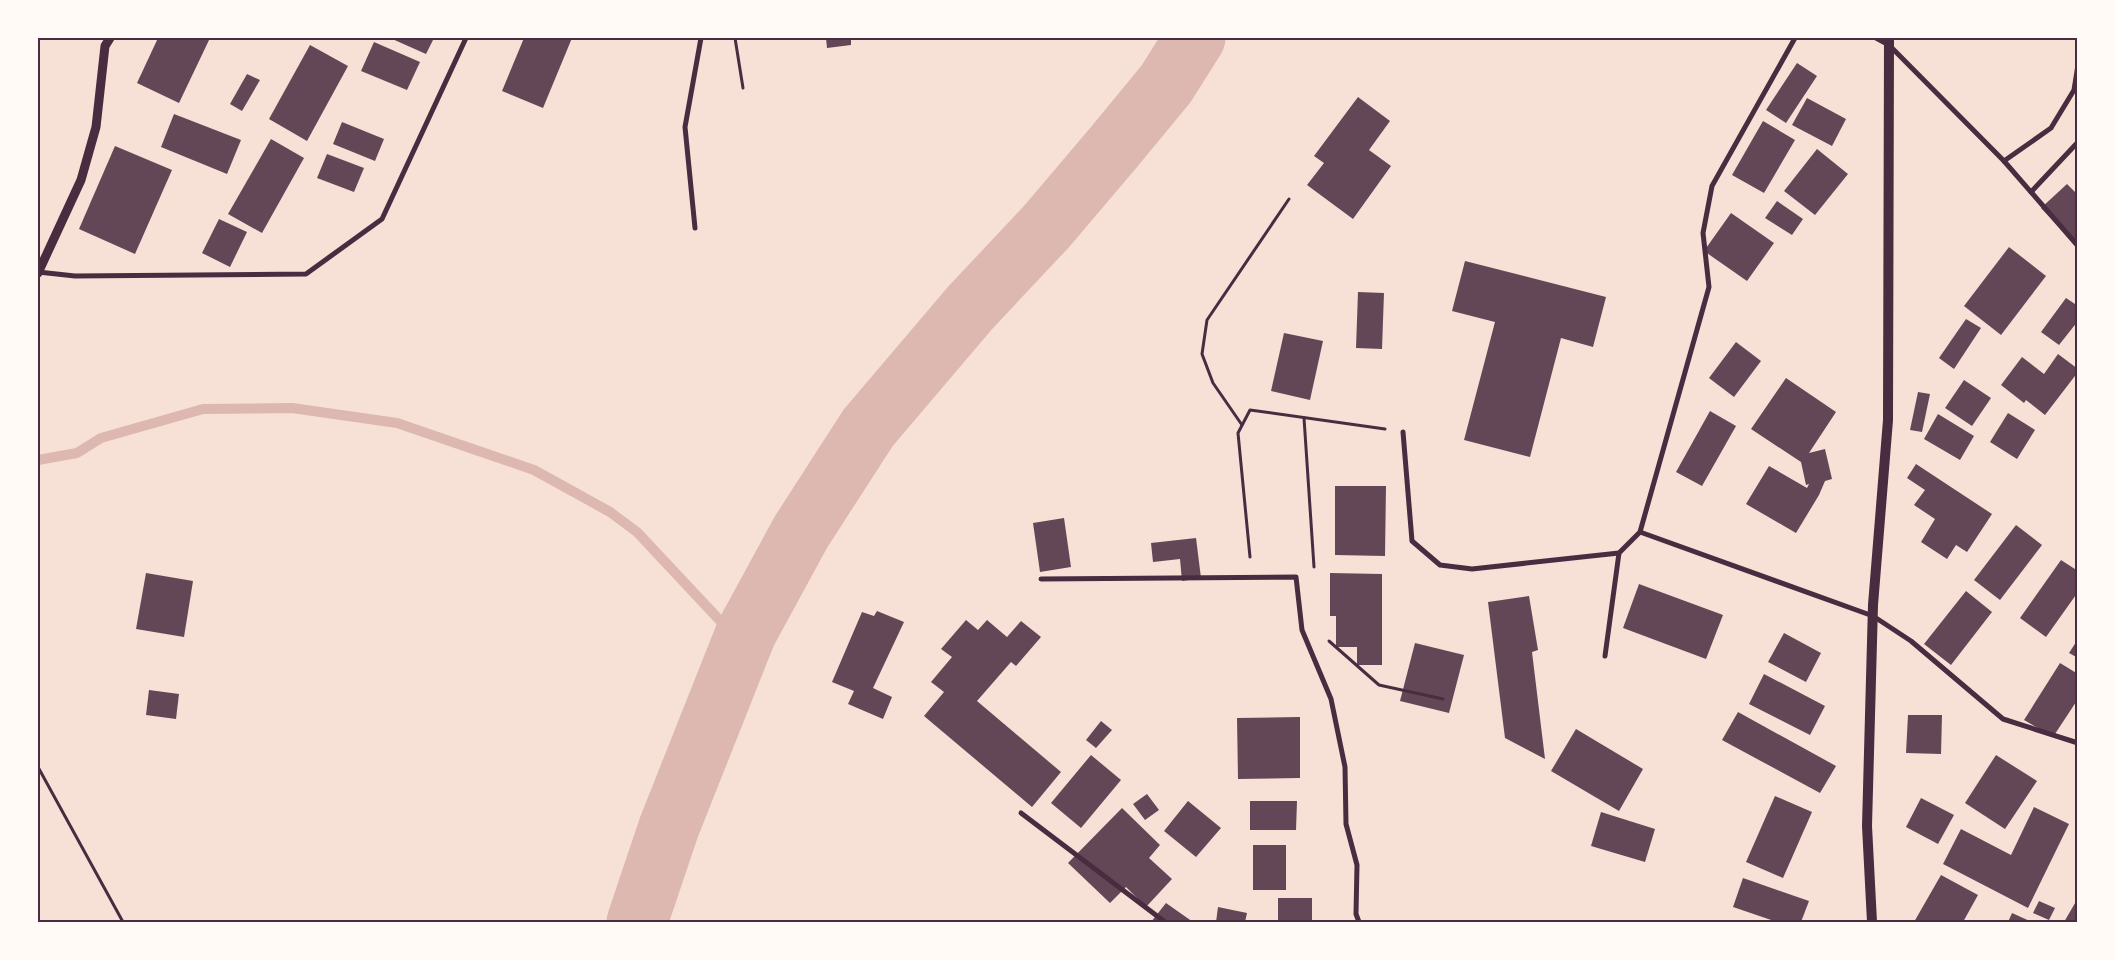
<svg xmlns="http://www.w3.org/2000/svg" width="2115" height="960" font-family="'IBM Plex Sans',sans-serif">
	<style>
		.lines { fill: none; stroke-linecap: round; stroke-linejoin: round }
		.stream { stroke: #dcb8b0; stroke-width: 10 }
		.river { stroke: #dcb8b0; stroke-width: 61 }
		.building { fill: #644757 }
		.path { stroke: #4a2c40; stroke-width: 3 }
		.minor { stroke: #4a2c40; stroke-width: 5 }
		.tertiary { stroke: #4a2c40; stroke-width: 9 }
		.secondary { stroke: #4a2c40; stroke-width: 10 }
		.neatline { fill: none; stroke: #4a2c40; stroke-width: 2 }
	</style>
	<rect width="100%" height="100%" fill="#f7e1d7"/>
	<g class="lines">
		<path class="stream" d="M 38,460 L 77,453 L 101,438 L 203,409 L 292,408 L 397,423 L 534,470 L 610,512 L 637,532 L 741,643"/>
		<path class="river" d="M 637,922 L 669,827 L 746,633 L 801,532 L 868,428 L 970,308 L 1047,226 L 1114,147 L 1166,84 L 1195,38"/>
	</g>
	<g class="building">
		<path d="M 158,38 L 210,38 L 179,103 L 137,83 Z"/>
		<path d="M 390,38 L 434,38 L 426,54 Z"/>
		<path d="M 524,38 L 572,38 L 543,108 L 502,91 Z"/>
		<path d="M 826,38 L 851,38 L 851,45 L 827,48 Z"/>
		<path d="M 374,42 L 420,62 L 407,90 L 361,71 Z"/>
		<path d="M 310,45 L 348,66 L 307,141 L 269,119 Z"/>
		<path d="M 1797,63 L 1817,76 L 1786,123 L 1766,110 Z"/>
		<path d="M 247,74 L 260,80 L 242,111 L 230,104 Z"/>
		<path d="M 1358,97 L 1390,121 L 1369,150 L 1391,166 L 1353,219 L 1307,185 L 1324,163 L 1314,156 Z"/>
		<path d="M 1807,98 L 1846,119 L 1832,146 L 1792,125 Z"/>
		<path d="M 174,114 L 241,140 L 227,174 L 161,147 Z"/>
		<path d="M 1763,121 L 1795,140 L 1764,193 L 1732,175 Z"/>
		<path d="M 342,122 L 384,139 L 375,161 L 333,144 Z"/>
		<path d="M 271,139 L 304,158 L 262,233 L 228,214 Z"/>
		<path d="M 115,146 L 172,170 L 135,254 L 79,229 Z"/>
		<path d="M 1817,149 L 1848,174 L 1815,215 L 1784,191 Z"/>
		<path d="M 327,154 L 364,168 L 354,192 L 317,178 Z"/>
		<path d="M 2067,184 L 2078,195 L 2078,247 L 2041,208 Z"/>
		<path d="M 1777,201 L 1803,219 L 1792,235 L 1765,218 Z"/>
		<path d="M 1731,213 L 1774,243 L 1747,281 L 1704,251 Z"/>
		<path d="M 219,219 L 247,232 L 230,267 L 202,253 Z"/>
		<path d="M 2009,247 L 2046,276 L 2001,335 L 1964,306 Z"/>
		<path d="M 1465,261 L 1606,297 L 1593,347 L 1561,338 L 1530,457 L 1464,440 L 1495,322 L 1452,311 Z"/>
		<path d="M 1358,292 L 1384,293 L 1382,349 L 1356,348 Z"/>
		<path d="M 2066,298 L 2078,306 L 2078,321 L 2059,345 L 2041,332 Z"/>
		<path d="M 1966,319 L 1981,328 L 1954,369 L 1939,358 Z"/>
		<path d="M 1284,333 L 1323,341 L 1310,400 L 1271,391 Z"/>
		<path d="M 1736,342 L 1761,361 L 1734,397 L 1709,378 Z"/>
		<path d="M 2058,354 L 2078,369 L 2078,372 L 2045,415 L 2026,400 L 2024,403 L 2001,385 L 2022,357 L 2044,374 Z"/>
		<path d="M 1786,378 L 1836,412 L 1809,453 L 1825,449 L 1832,479 L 1825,481 L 1819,495 L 1796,533 L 1746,504 L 1769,466 L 1807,488 L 1809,484 L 1806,485 L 1801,462 L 1751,429 Z"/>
		<path d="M 1964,380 L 1991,398 L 1972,426 L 1945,408 Z"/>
		<path d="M 1918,392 L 1930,394 L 1922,432 L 1910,430 Z"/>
		<path d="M 1710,411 L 1736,426 L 1702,486 L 1676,472 Z"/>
		<path d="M 2008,413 L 2035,430 L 2017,459 L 1990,442 Z"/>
		<path d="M 1938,414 L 1974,436 L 1960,460 L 1924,439 Z"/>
		<path d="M 1916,464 L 1992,514 L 1967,552 L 1956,545 L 1947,559 L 1921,542 L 1935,519 L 1914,505 L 1925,490 L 1907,478 Z"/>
		<path d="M 1335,486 L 1386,486 L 1385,556 L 1335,555 Z"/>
		<path d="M 1064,518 L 1071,567 L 1040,572 L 1033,523 Z"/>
		<path d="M 2016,525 L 2042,545 L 2000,600 L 1974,580 Z"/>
		<path d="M 1196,538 L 1201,578 L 1182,581 L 1180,559 L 1153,562 L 1151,543 Z"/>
		<path d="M 2061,560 L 2078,571 L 2078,592 L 2046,637 L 2020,618 Z"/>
		<path d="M 146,573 L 193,581 L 184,637 L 136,629 Z"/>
		<path d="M 1330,573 L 1382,574 L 1382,665 L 1357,665 L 1357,647 L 1336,647 L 1336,616 L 1330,616 Z"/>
		<path d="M 1639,584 L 1723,615 L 1706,659 L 1623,628 Z"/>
		<path d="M 1966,591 L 1992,612 L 1951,665 L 1924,644 Z"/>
		<path d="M 1529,596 L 1538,650 L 1532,652 L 1545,759 L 1505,738 L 1488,602 Z"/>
		<path d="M 877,611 L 904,622 L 873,688 L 892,697 L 883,719 L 848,704 L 854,691 L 832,682 L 862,612 L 874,616 Z"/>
		<path d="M 966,620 L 978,630 L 987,620 L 1007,637 L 1021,621 L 1041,637 L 1016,666 L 1011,662 L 977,701 L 1061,772 L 1032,807 L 924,716 L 944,692 L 931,682 L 952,657 L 941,649 Z"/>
		<path d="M 1784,633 L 1821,653 L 1806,682 L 1768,662 Z"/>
		<path d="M 2078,639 L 2078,658 L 2069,653 Z"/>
		<path d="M 1415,643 L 1464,655 L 1449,713 L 1400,701 Z"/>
		<path d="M 2060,663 L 2078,674 L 2078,699 L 2053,737 L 2024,720 Z"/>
		<path d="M 1764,674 L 1825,706 L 1810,735 L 1749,704 Z"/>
		<path d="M 149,690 L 179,694 L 176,719 L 146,715 Z"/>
		<path d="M 1738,712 L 1836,766 L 1820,793 L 1722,740 Z"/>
		<path d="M 1908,715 L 1942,715 L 1941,754 L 1906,753 Z"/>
		<path d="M 1300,717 L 1300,778 L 1238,779 L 1237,718 Z"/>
		<path d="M 1101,721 L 1112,730 L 1096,748 L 1086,740 Z"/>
		<path d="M 1576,729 L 1643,769 L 1619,811 L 1551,771 Z"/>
		<path d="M 1091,755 L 1121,780 L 1081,828 L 1051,803 Z"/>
		<path d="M 1996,755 L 2037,781 L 2005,829 L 1965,803 Z"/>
		<path d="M 1147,794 L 1159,810 L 1145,820 L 1133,804 Z"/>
		<path d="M 1775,796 L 1812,812 L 1783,878 L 1746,862 Z"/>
		<path d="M 1921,798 L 1954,815 L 1938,844 L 1906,827 Z"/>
		<path d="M 1188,801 L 1221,828 L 1196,857 L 1164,831 Z"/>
		<path d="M 1250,801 L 1297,801 L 1296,830 L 1250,830 Z"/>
		<path d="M 2034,807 L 2069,824 L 2028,908 L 1943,864 L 1961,829 L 2011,855 Z"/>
		<path d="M 1122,808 L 1160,845 L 1149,858 L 1172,879 L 1146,907 L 1126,887 L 1110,903 L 1068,863 Z"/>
		<path d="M 1601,812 L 1655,829 L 1645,862 L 1591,846 Z"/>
		<rect x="1253" y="845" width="33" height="45"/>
		<path d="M 1941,875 L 1978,895 L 1963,922 L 1914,922 Z"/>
		<path d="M 1743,878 L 1809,901 L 1801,922 L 1777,922 L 1733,907 Z"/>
		<rect x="1278" y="898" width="34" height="24"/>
		<path d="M 2078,898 L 2078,922 L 2064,922 Z"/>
		<path d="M 2039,901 L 2055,908 L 2049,920 L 2033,913 Z"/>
		<path d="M 1166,903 L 1193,922 L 1151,922 Z"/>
		<path d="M 1218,907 L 1247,913 L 1245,922 L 1216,922 Z"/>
		<path d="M 2012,913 L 2032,922 L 2008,922 Z"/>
	</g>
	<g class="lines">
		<g class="path">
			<path d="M 735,38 L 743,88"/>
			<path d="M 1304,418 L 1314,567"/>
			<path d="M 1242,425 L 1213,383 L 1202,354 L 1207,320 L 1289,199"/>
			<path d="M 1250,557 L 1238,433 L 1250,410 L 1385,429"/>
			<path d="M 1329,641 L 1379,685 L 1443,699"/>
			<path d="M 38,767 L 123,922"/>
		</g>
		<g class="minor">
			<path d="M 1876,38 L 1889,45 L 2004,161 L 2078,246"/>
			<path d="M 2004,161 L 2051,128 L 2074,90 L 2078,65"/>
			<path d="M 2031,192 L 2078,142"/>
			<path d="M 695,228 L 685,127 L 701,38"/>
			<path d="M 38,272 L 75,276 L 306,274 L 382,219 L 466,38"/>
			<path d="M 1403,432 L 1412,541 L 1440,565 L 1472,569 L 1619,553 L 1640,532 L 1709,287 L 1703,233 L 1712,186 L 1795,38"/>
			<path d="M 1640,532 L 1873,616 L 1911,641 L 2003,719 L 2078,743"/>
			<path d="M 1041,579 L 1296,577 L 1302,630 L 1331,699 L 1345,767 L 1346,824 L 1357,865 L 1356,914 L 1359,922"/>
			<path d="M 1605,656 L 1619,553"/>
			<path d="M 1021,813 L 1165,922"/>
		</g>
		<path class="tertiary" d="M 38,273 L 81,180 L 96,127 L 105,46 L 110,38"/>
		<path class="secondary" d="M 1872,922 L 1867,826 L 1873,605 L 1888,420 L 1889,38"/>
	</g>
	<rect width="2115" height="960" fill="none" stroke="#fffaf5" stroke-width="78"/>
	<rect x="39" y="39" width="2037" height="882" class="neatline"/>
</svg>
